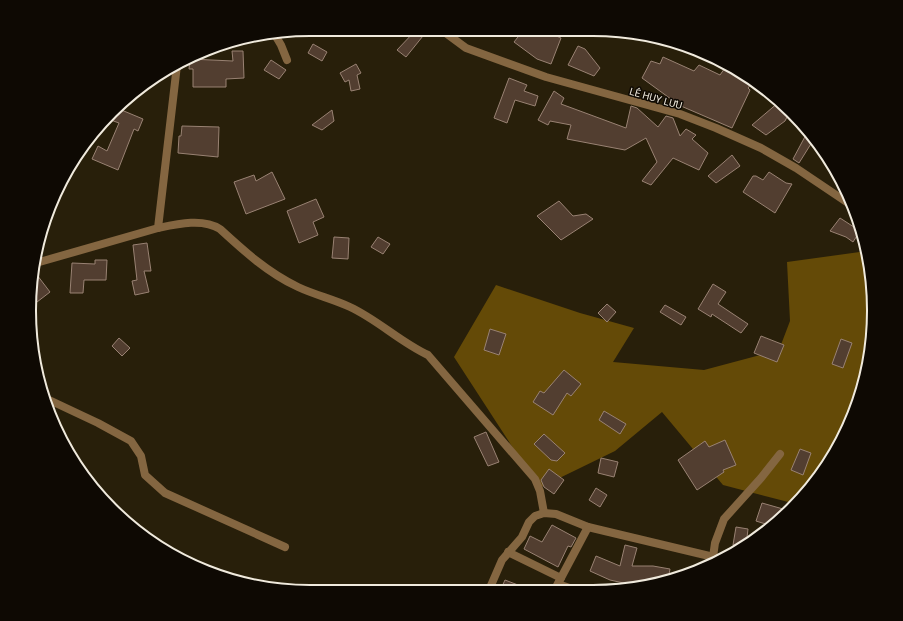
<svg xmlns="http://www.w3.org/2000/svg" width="903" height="621" font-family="Roboto,sans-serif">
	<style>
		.forest { fill: #644a07 }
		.building { fill: #523e30; stroke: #998273 }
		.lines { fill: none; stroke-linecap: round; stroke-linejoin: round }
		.minor { stroke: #846641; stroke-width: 8 }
		.labels { text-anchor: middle; stroke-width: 3; stroke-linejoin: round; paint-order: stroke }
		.street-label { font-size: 10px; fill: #f0eadd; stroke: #0e0903 }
		.rim { fill: none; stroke: #f0eadd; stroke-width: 2 }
	</style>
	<rect width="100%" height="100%" fill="#281f0a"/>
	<path class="forest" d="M 867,251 L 874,310 L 869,365 L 853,418 L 827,467 L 796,504 L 723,485 L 662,412 L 615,451 L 539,488 L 454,357 L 496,285 L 580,313 L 634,328 L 613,362 L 704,370 L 779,350 L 790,321 L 787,262 Z"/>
	<g class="building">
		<path d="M 415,31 L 427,31 L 406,57 L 397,50 Z"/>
		<path d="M 522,32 L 549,33 L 561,38 L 551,64 L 537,59 L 514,42 Z"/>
		<path d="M 313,44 L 327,52 L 322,61 L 308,53 Z"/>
		<path d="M 578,46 L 585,49 L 600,68 L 594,76 L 568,65 Z"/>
		<path d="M 232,51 L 243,51 L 244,78 L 226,79 L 226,87 L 193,87 L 193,69 L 189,69 L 190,59 L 233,61 Z"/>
		<path d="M 663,57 L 694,71 L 699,65 L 720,75 L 727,65 L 752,83 L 748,88 L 750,90 L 732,128 L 674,103 L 675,102 L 642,78 L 651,61 L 660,64 Z"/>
		<path d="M 271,60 L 286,70 L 279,79 L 264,70 Z"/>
		<path d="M 356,64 L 361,73 L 357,75 L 360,89 L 351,91 L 349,80 L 345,82 L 340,73 Z"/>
		<path d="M 509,78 L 527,85 L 524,91 L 538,96 L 535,106 L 515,100 L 507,123 L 494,118 Z"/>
		<path d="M 554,91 L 564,98 L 561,104 L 626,128 L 631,106 L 637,108 L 658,127 L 666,116 L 673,118 L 680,136 L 686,129 L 696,135 L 692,139 L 708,153 L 699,170 L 673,158 L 651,185 L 642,181 L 657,162 L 646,138 L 625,150 L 567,139 L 571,125 L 550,121 L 548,125 L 538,120 Z"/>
		<path d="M 779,102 L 790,111 L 785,121 L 766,135 L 752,125 Z"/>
		<path d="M 119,109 L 143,119 L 138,131 L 134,129 L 118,170 L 92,159 L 98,146 L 107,151 L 119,123 L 108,119 Z"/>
		<path d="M 332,110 L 334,121 L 322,130 L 312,125 Z"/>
		<path d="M 182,126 L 219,127 L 218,157 L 178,153 L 179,136 L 181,136 Z"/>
		<path d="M 808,131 L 814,139 L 799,163 L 793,159 Z"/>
		<path d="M 732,155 L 740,166 L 716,183 L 708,176 Z"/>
		<path d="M 272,172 L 285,199 L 246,214 L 234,182 L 254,175 L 256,181 Z"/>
		<path d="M 769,172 L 786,183 L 792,184 L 775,213 L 743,192 L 753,176 L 756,176 L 763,180 Z"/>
		<path d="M 316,199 L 324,217 L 313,222 L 318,235 L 299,243 L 287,211 Z"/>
		<path d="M 559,201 L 573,216 L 586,214 L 593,219 L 561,240 L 537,216 Z"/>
		<path d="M 840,218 L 860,231 L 853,242 L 846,237 L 830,231 Z"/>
		<path d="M 334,237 L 349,238 L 348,259 L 332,258 Z"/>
		<path d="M 378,237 L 390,244 L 383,254 L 371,247 Z"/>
		<path d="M 147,243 L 151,271 L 144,271 L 149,292 L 135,295 L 132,281 L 137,280 L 133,245 Z"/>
		<path d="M 95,260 L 107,260 L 106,280 L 84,280 L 83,293 L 70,293 L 72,263 L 95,264 Z"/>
		<path d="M 34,271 L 50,292 L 37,302 L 36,301 L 30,304 L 30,292 Z"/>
		<path d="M 713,284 L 726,292 L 718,304 L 748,324 L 741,333 L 712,314 L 711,317 L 698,309 Z"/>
		<path d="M 607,304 L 616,312 L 607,322 L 598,313 Z"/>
		<path d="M 665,305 L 686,317 L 681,325 L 660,312 Z"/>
		<path d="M 490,329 L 506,334 L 499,355 L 484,350 Z"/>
		<path d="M 761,336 L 784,345 L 777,362 L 754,353 Z"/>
		<path d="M 119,338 L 130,348 L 122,356 L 112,346 Z"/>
		<path d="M 841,339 L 852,343 L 843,368 L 832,364 Z"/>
		<path d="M 564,370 L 581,384 L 571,396 L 567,393 L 553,415 L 533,402 L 540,391 L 544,393 Z"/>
		<path d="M 604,411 L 626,424 L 620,434 L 599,420 Z"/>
		<path d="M 486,432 L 499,462 L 488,466 L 474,437 Z"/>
		<path d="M 544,434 L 565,453 L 557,461 L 551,460 L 534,444 Z"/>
		<path d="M 725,440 L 736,465 L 723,470 L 724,472 L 697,490 L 678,460 L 705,441 L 709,447 Z"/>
		<path d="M 800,449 L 811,453 L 803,475 L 791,470 Z"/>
		<path d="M 601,458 L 618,462 L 614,477 L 598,473 Z"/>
		<path d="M 549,469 L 564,480 L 554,494 L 544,487 L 541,480 Z"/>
		<path d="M 596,488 L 607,495 L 600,507 L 589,500 Z"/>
		<path d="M 762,503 L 790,511 L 772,526 L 756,521 Z"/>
		<path d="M 552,525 L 576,538 L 571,547 L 568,546 L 558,567 L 524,549 L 530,536 L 542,542 Z"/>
		<path d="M 736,527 L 748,529 L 746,546 L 744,547 L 733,545 Z"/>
		<path d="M 625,545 L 637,548 L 632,566 L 653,566 L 670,569 L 668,580 L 658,583 L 646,581 L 646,586 L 637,586 L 610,580 L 590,571 L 596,556 L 620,566 Z"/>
		<path d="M 505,580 L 531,590 L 531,591 L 500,591 Z"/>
	</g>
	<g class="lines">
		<g class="minor">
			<path d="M 443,31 L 466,48 L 546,77 L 680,114 L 716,128 L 761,148 L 796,168 L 854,207"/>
			<path d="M 275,35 L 281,45 L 287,60"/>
			<path d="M 158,228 C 177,224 203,218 220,229 C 244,251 268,273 298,287 C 315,295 333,299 350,307 C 378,320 400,342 428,355 L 535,479 L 540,491 L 544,513"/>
			<path d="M 36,263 L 158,228 L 177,65"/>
			<path d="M 47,399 L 98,423 L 131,441 L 141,456 L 145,475 L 165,493 L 285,547"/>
			<path d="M 508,552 L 561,578"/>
			<path d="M 713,557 L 715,543 L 724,519 L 761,478 L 780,454"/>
			<path d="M 558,584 L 581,592"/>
			<path d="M 489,590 L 502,560 L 522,537 L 529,522 L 535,516 L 544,513 L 556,514 L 588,527 L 722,559"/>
			<path d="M 554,591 L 588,527"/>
		</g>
	</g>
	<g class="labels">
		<g class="street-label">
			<text transform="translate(656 98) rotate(16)" y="4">LÊ HUY LƯU</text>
		</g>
	</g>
	<path d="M0 0H903V621H0ZM310 36H593A274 274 0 0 1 867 310V311A274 274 0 0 1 593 585H310A274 274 0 0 1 36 311V310A274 274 0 0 1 310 36Z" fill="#0e0903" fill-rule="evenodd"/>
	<path class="rim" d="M310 36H593A274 274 0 0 1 867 310V311A274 274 0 0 1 593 585H310A274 274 0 0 1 36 311V310A274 274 0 0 1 310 36Z"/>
</svg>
